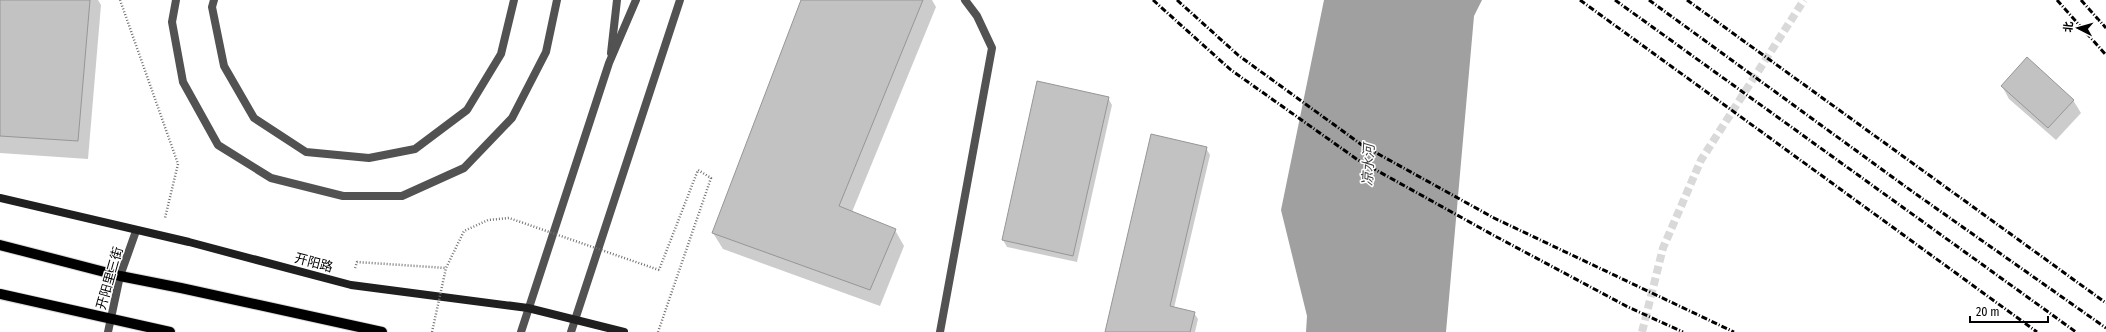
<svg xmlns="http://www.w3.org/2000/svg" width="2106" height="332" font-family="'Fira Sans Condensed','Noto Sans SC',sans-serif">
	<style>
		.water { fill: #a0a0a0 }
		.shadow { fill: #0003 }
		.building { fill: #c2c2c2; stroke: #969696 }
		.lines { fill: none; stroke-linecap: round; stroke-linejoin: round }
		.secondary-tunnel { stroke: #d9d9d9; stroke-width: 8; stroke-dasharray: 8 4; stroke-linecap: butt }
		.primary-casing { stroke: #dbdbdb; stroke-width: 12 }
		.path { stroke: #747474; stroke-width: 2.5; stroke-dasharray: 1 2; stroke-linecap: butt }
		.lane { stroke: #525252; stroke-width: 8 }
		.street { stroke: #525252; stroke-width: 8 }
		.secondary { stroke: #1f1f1f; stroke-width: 8 }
		.primary { stroke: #000; stroke-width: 10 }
		.rail { stroke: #000; stroke-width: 3; stroke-dasharray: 6 2 1 2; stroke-linecap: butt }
		.path-bridge { stroke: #747474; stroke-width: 2.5; stroke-dasharray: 1 2; stroke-linecap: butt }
		.labels { text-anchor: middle; stroke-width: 3; stroke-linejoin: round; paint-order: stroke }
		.street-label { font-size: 13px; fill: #000; stroke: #fff }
		.water-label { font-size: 14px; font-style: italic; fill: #414141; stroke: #fff }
	</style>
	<rect width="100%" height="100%" fill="#fff"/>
	<path class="water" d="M 1324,0 L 1482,0 L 1474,16 L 1446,332 L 1306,332 L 1307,316 L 1281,210 Z"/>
	<g class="shadow">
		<path d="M 0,0 L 98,0 L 101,5 L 88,159 L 0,153 Z"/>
		<path d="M 802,0 L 932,0 L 936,7 L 852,212 L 895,230 L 904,246 L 880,306 L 723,249 L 713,233 Z"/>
		<path d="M 2002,86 L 2073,100 L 2081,113 L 2056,140 L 2009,99 Z"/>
		<path d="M 1108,98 L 1112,105 L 1077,262 L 1007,247 L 1003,240 Z"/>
		<path d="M 1206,148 L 1210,155 L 1174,308 L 1194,313 L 1198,319 L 1195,332 L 1106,332 Z"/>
	</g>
	<g class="building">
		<path d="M 0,0 L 90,0 L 78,141 L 0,136 Z"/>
		<path d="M 801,0 L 923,0 L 839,206 L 896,229 L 870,290 L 712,233 Z"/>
		<path d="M 2027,57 L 2074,100 L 2048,128 L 2001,86 Z"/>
		<path d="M 1037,81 L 1109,97 L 1073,256 L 1002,240 Z"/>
		<path d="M 1151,134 L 1207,147 L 1170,306 L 1195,312 L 1190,332 L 1105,332 Z"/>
	</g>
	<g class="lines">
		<path class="secondary-tunnel" d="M 1642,332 L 1663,248 L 1701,160 L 1804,0"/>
		<g class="primary-casing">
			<g id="primary">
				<path d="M 0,245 L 120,276 L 181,288 L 382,332"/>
				<path d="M 0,294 L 170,332"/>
			</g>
		</g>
		<g class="path">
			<path d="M 120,0 L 178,164 L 165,218"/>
			<path d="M 355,268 L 357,262 L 446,268"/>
			<path d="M 658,332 L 711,178 L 698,170 L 659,270"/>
		</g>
		<g class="lane">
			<path d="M 176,0 L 172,22 L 183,82 L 218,145 L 271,178 L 343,196 L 402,196 L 464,168 L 512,118 L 546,52 L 557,0"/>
			<path d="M 214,0 L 212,7 L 224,66 L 254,118 L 306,152 L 369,158 L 415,149 L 467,110 L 501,54 L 514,0"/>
			<path d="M 611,53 L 617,0"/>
			<path d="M 521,332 L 609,63 L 636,0"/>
			<path d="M 571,332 L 680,0"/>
			<path d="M 940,332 L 992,48 L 977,16 L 965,0"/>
		</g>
		<path class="street" d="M 108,332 L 120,276 L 136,231"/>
		<path class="secondary" d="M 0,198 L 189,242 L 351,285 L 528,308 L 624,332"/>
		<use href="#primary" class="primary"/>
		<g class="rail">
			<path d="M 1153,0 L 1231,70 L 1358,160 L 1493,235 L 1628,307 L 1683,332"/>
			<path d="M 1177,0 L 1238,55 L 1362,145 L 1494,218 L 1734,332"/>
			<path d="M 1580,0 L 2037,332"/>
			<path d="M 1615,0 L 2076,332"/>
			<path d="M 1649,0 L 1913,192 L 2106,328"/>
			<path d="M 1687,0 L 2106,303"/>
			<path d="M 2057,0 L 2106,55"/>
			<path d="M 2081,0 L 2106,28"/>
		</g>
		<path class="path-bridge" d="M 432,332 L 446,268 L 464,231 L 488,220 L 509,218 L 659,270"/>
	</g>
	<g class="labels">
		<g class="street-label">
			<text transform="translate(314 262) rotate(15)" y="5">开阳路</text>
			<text transform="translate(109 278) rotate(-74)" y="5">开阳里三街</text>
		</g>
		<g class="water-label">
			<text transform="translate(1368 165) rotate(-87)" y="5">凉水河</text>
		</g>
	</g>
	<g transform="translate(2078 28) rotate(276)" stroke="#ffffff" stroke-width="3" paint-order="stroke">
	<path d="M0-3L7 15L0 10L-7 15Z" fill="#000000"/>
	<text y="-6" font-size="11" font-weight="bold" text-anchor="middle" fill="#000000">北</text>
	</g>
	<path d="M1970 316v6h78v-6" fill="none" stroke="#000000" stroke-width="2"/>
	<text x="1976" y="316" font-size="12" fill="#000000" stroke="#ffffff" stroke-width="3" paint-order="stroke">20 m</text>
</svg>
